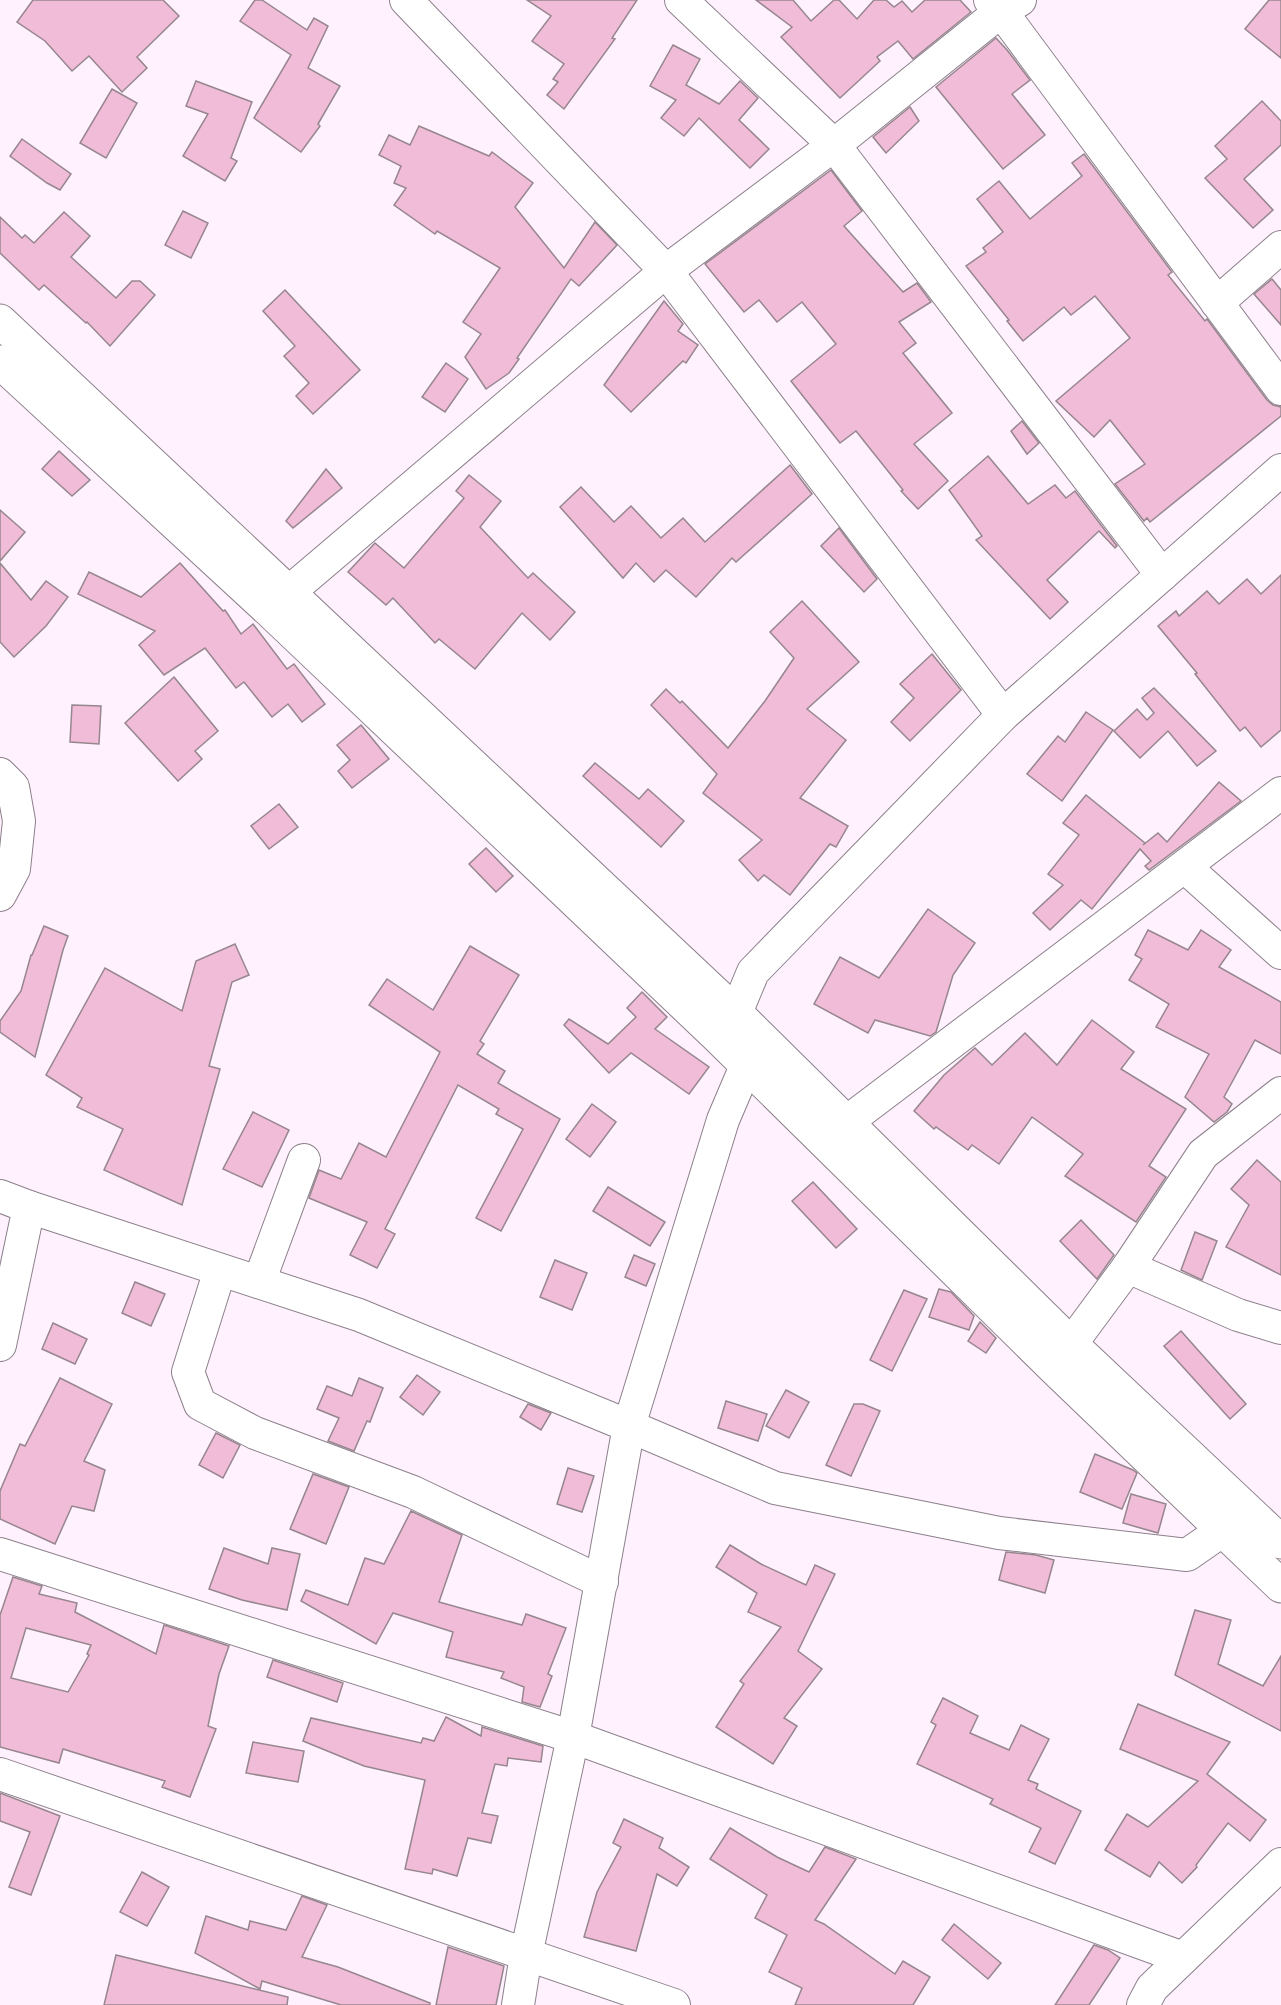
<svg xmlns="http://www.w3.org/2000/svg" width="1281" height="2005" font-family="Cabin,sans-serif">
	<style>
		.building { fill: #f1bcd7; stroke: #96868e; stroke-width: 1.5; fill-rule: evenodd }
		.lines { fill: none; stroke-linecap: round; stroke-linejoin: round }
		.street-casing { stroke: #8c808b; stroke-width: 34 }
		.secondary-casing { stroke: #8c808b; stroke-width: 35 }
		.street { stroke: #fff; stroke-width: 32 }
		.secondary { stroke: #fff; stroke-width: 33 }
	</style>
	<rect width="100%" height="100%" fill="#fff1fe"/>
	<g class="building">
		<path d="M 33,0 L 163,0 L 179,16 L 137,57 L 147,68 L 122,92 L 89,56 L 72,71 L 45,41 L 17,22 Z"/>
		<path d="M 255,0 L 262,0 L 307,30 L 314,18 L 328,26 L 308,68 L 340,86 L 318,124 L 320,126 L 301,152 L 254,118 L 291,55 L 240,21 Z"/>
		<path d="M 527,0 L 637,0 L 612,38 L 615,39 L 564,109 L 547,95 L 558,82 L 553,79 L 564,64 L 532,41 L 551,16 Z"/>
		<path d="M 756,0 L 793,0 L 811,21 L 834,0 L 839,0 L 857,19 L 874,0 L 886,0 L 894,7 L 902,1 L 912,12 L 925,0 L 960,0 L 971,12 L 913,59 L 898,41 L 877,57 L 880,61 L 840,98 L 781,37 L 792,27 Z"/>
		<path d="M 1269,0 L 1281,0 L 1281,58 L 1245,29 Z"/>
		<path d="M 996,38 L 1007,50 L 1030,80 L 1012,94 L 1045,135 L 1003,169 L 936,87 Z"/>
		<path d="M 673,45 L 700,59 L 686,85 L 719,104 L 740,81 L 758,98 L 739,120 L 769,149 L 750,168 L 699,118 L 684,136 L 661,118 L 676,100 L 650,86 Z"/>
		<path d="M 196,81 L 252,102 L 231,158 L 237,161 L 225,181 L 183,156 L 208,114 L 186,106 Z"/>
		<path d="M 112,89 L 137,103 L 106,158 L 80,143 Z"/>
		<path d="M 1262,101 L 1281,121 L 1281,145 L 1244,179 L 1273,210 L 1253,228 L 1205,178 L 1227,159 L 1215,146 Z"/>
		<path d="M 910,107 L 919,121 L 886,153 L 873,137 Z"/>
		<path d="M 419,126 L 489,156 L 492,152 L 533,183 L 515,207 L 564,268 L 595,222 L 617,245 L 579,286 L 571,279 L 517,358 L 519,359 L 509,373 L 486,389 L 465,357 L 481,334 L 463,322 L 500,268 L 437,231 L 435,234 L 394,205 L 406,188 L 394,183 L 401,166 L 379,155 L 389,135 L 410,145 Z"/>
		<path d="M 22,139 L 71,174 L 60,190 L 47,183 L 10,156 Z"/>
		<path d="M 1084,154 L 1172,272 L 1168,275 L 1205,321 L 1207,319 L 1267,400 L 1273,405 L 1281,407 L 1281,416 L 1150,522 L 1147,518 L 1144,521 L 1115,484 L 1145,464 L 1110,420 L 1094,437 L 1056,401 L 1130,338 L 1095,296 L 1071,315 L 1064,307 L 1023,341 L 1007,321 L 1009,320 L 966,266 L 986,252 L 983,248 L 1003,232 L 977,199 L 999,181 L 1030,219 L 1082,176 L 1072,163 Z"/>
		<path d="M 831,170 L 862,211 L 844,226 L 903,292 L 917,283 L 931,302 L 899,322 L 916,343 L 903,353 L 952,413 L 914,444 L 948,481 L 918,509 L 901,491 L 903,490 L 856,431 L 840,443 L 791,381 L 836,344 L 802,302 L 777,322 L 759,300 L 744,312 L 705,264 Z"/>
		<path d="M 183,211 L 208,223 L 191,258 L 165,245 Z"/>
		<path d="M 64,212 L 90,236 L 71,257 L 116,298 L 132,281 L 140,281 L 155,295 L 110,346 L 87,322 L 86,323 L 44,285 L 39,290 L 0,253 L 0,217 L 22,238 L 25,235 L 34,243 Z"/>
		<path d="M 1272,279 L 1281,290 L 1281,325 L 1254,294 Z"/>
		<path d="M 285,290 L 360,370 L 313,414 L 296,396 L 309,383 L 284,356 L 295,346 L 263,311 Z"/>
		<path d="M 664,301 L 683,324 L 678,331 L 698,345 L 686,363 L 683,361 L 631,412 L 604,385 Z"/>
		<path d="M 446,363 L 468,379 L 445,412 L 422,397 Z"/>
		<path d="M 1022,421 L 1039,443 L 1027,454 L 1011,431 Z"/>
		<path d="M 59,451 L 90,480 L 72,496 L 42,469 Z"/>
		<path d="M 988,456 L 1028,504 L 1055,485 L 1066,498 L 1075,491 L 1117,546 L 1115,548 L 1099,531 L 1047,580 L 1068,602 L 1050,619 L 976,540 L 982,536 L 949,490 Z"/>
		<path d="M 790,465 L 812,494 L 736,562 L 732,558 L 696,597 L 666,570 L 654,582 L 636,563 L 623,578 L 560,507 L 581,487 L 614,522 L 631,506 L 661,538 L 683,518 L 705,542 Z"/>
		<path d="M 326,469 L 342,488 L 293,528 L 286,521 Z"/>
		<path d="M 469,475 L 501,501 L 480,527 L 528,578 L 533,573 L 575,612 L 550,640 L 522,613 L 475,669 L 439,639 L 435,643 L 393,598 L 386,605 L 348,572 L 375,543 L 404,568 L 464,498 L 456,491 Z"/>
		<path d="M 0,510 L 25,532 L 0,561 Z"/>
		<path d="M 839,528 L 877,579 L 864,592 L 821,546 Z"/>
		<path d="M 0,563 L 31,600 L 46,581 L 68,597 L 46,626 L 14,657 L 0,642 Z"/>
		<path d="M 180,563 L 223,611 L 225,610 L 241,634 L 253,624 L 287,669 L 294,664 L 325,704 L 302,722 L 288,704 L 272,717 L 244,682 L 236,688 L 205,648 L 164,675 L 139,645 L 155,631 L 78,594 L 89,572 L 141,597 Z"/>
		<path d="M 1281,575 L 1281,730 L 1261,747 L 1245,727 L 1240,731 L 1195,674 L 1197,673 L 1158,626 L 1176,611 L 1179,616 L 1207,591 L 1219,604 L 1247,579 L 1261,594 Z"/>
		<path d="M 802,601 L 859,662 L 807,709 L 846,740 L 800,798 L 848,826 L 836,847 L 830,844 L 790,895 L 764,875 L 758,881 L 739,860 L 762,840 L 703,793 L 717,774 L 651,705 L 666,689 L 680,703 L 682,701 L 728,748 L 765,701 L 794,658 L 770,632 Z"/>
		<path d="M 932,654 L 961,690 L 910,741 L 891,722 L 914,698 L 900,684 Z"/>
		<path d="M 174,677 L 218,731 L 195,751 L 202,759 L 178,781 L 125,723 Z"/>
		<path d="M 1154,688 L 1216,751 L 1197,766 L 1168,731 L 1140,758 L 1114,731 L 1137,709 L 1147,720 L 1154,713 L 1142,698 Z"/>
		<path d="M 72,705 L 101,706 L 99,744 L 70,742 Z"/>
		<path d="M 1086,712 L 1113,730 L 1062,801 L 1027,774 L 1058,736 L 1065,742 Z"/>
		<path d="M 361,725 L 389,759 L 352,788 L 338,771 L 350,760 L 337,745 Z"/>
		<path d="M 595,763 L 639,799 L 648,789 L 684,821 L 661,847 L 583,776 Z"/>
		<path d="M 1219,782 L 1241,801 L 1149,870 L 1145,866 L 1151,861 L 1140,849 L 1092,909 L 1081,900 L 1050,930 L 1033,913 L 1063,885 L 1048,874 L 1079,835 L 1063,823 L 1086,795 L 1145,843 L 1143,845 L 1158,833 L 1167,842 Z"/>
		<path d="M 279,804 L 298,827 L 269,849 L 251,826 Z"/>
		<path d="M 486,848 L 513,876 L 496,892 L 469,864 Z"/>
		<path d="M 928,909 L 975,943 L 953,975 L 936,1032 L 930,1036 L 875,1020 L 868,1033 L 814,1004 L 840,957 L 879,978 Z"/>
		<path d="M 44,926 L 68,936 L 63,950 L 35,1057 L 0,1032 L 0,1021 L 21,991 L 31,955 L 32,955 Z"/>
		<path d="M 1148,930 L 1188,950 L 1201,930 L 1231,950 L 1219,967 L 1281,1002 L 1281,1054 L 1255,1040 L 1224,1097 L 1232,1104 L 1227,1112 L 1214,1122 L 1185,1097 L 1209,1054 L 1156,1027 L 1169,1004 L 1129,980 L 1142,959 L 1135,955 Z"/>
		<path d="M 235,944 L 249,975 L 232,982 L 209,1066 L 220,1069 L 182,1205 L 104,1170 L 123,1129 L 77,1107 L 82,1098 L 46,1075 L 105,968 L 182,1011 L 196,961 Z"/>
		<path d="M 470,946 L 519,975 L 480,1041 L 484,1044 L 477,1054 L 505,1071 L 498,1083 L 560,1119 L 501,1231 L 476,1218 L 523,1129 L 496,1114 L 499,1109 L 458,1085 L 385,1229 L 395,1234 L 377,1268 L 350,1255 L 367,1222 L 309,1198 L 319,1170 L 341,1179 L 359,1143 L 386,1157 L 440,1052 L 369,1005 L 387,979 L 433,1010 Z"/>
		<path d="M 642,992 L 667,1017 L 655,1029 L 709,1067 L 689,1094 L 631,1053 L 609,1073 L 564,1025 L 569,1019 L 608,1044 L 636,1017 L 627,1008 Z"/>
		<path d="M 1092,1020 L 1134,1052 L 1121,1069 L 1186,1109 L 1149,1166 L 1166,1177 L 1136,1222 L 1065,1176 L 1083,1154 L 1032,1117 L 999,1164 L 972,1145 L 968,1150 L 936,1127 L 934,1129 L 914,1111 L 944,1075 L 975,1048 L 992,1065 L 1025,1033 L 1057,1065 Z"/>
		<path d="M 592,1104 L 616,1122 L 590,1157 L 566,1139 Z"/>
		<path d="M 253,1112 L 289,1130 L 262,1187 L 223,1169 Z"/>
		<path d="M 1257,1160 L 1281,1182 L 1281,1275 L 1226,1247 L 1249,1205 L 1231,1189 Z"/>
		<path d="M 813,1182 L 857,1229 L 836,1248 L 792,1201 Z"/>
		<path d="M 608,1187 L 665,1222 L 650,1246 L 593,1211 Z"/>
		<path d="M 1081,1220 L 1114,1255 L 1097,1279 L 1060,1241 Z"/>
		<path d="M 1195,1232 L 1217,1241 L 1202,1280 L 1181,1270 Z"/>
		<path d="M 634,1255 L 655,1264 L 646,1286 L 625,1277 Z"/>
		<path d="M 555,1260 L 587,1273 L 572,1310 L 540,1297 Z"/>
		<path d="M 135,1282 L 165,1294 L 151,1326 L 122,1313 Z"/>
		<path d="M 939,1289 L 951,1292 L 974,1316 L 969,1330 L 929,1317 Z"/>
		<path d="M 904,1290 L 927,1299 L 892,1371 L 870,1360 Z"/>
		<path d="M 980,1322 L 996,1338 L 986,1353 L 968,1341 Z"/>
		<path d="M 53,1323 L 87,1339 L 75,1364 L 42,1349 Z"/>
		<path d="M 1181,1331 L 1246,1404 L 1230,1419 L 1164,1346 Z"/>
		<path d="M 417,1375 L 440,1392 L 423,1415 L 400,1397 Z"/>
		<path d="M 60,1378 L 112,1404 L 84,1461 L 105,1470 L 94,1511 L 72,1506 L 55,1544 L 0,1519 L 0,1491 L 20,1444 L 25,1446 Z"/>
		<path d="M 359,1378 L 383,1388 L 370,1422 L 367,1421 L 354,1451 L 328,1441 L 339,1418 L 317,1409 L 327,1386 L 352,1396 Z"/>
		<path d="M 786,1390 L 809,1402 L 789,1438 L 766,1426 Z"/>
		<path d="M 726,1401 L 767,1414 L 758,1441 L 718,1428 Z"/>
		<path d="M 528,1404 L 551,1413 L 541,1430 L 520,1417 Z"/>
		<path d="M 854,1404 L 863,1404 L 880,1411 L 851,1476 L 826,1465 Z"/>
		<path d="M 216,1433 L 240,1445 L 223,1478 L 199,1465 Z"/>
		<path d="M 1095,1454 L 1133,1470 L 1137,1473 L 1122,1509 L 1080,1492 Z"/>
		<path d="M 568,1468 L 594,1476 L 582,1512 L 557,1504 Z"/>
		<path d="M 313,1474 L 349,1487 L 326,1544 L 290,1529 Z"/>
		<path d="M 1131,1494 L 1166,1504 L 1158,1533 L 1123,1523 Z"/>
		<path d="M 411,1511 L 462,1535 L 439,1602 L 522,1625 L 526,1614 L 566,1628 L 548,1674 L 552,1676 L 540,1707 L 522,1702 L 524,1687 L 501,1678 L 504,1672 L 446,1657 L 453,1632 L 393,1613 L 376,1644 L 301,1601 L 306,1590 L 348,1605 L 365,1558 L 384,1564 Z"/>
		<path d="M 730,1545 L 761,1564 L 806,1585 L 815,1565 L 835,1574 L 798,1651 L 822,1669 L 784,1718 L 797,1726 L 773,1764 L 716,1727 L 744,1684 L 740,1681 L 781,1627 L 748,1612 L 757,1593 L 716,1567 Z"/>
		<path d="M 224,1548 L 268,1564 L 272,1548 L 300,1554 L 287,1610 L 242,1600 L 209,1589 Z"/>
		<path d="M 1006,1552 L 1036,1555 L 1054,1560 L 1045,1593 L 999,1580 Z"/>
		<path d="M 13,1577 L 42,1586 L 39,1594 L 77,1603 L 75,1612 L 156,1654 L 164,1625 L 229,1646 L 219,1674 L 208,1726 L 216,1729 L 190,1797 L 162,1787 L 165,1781 L 63,1749 L 59,1763 L 0,1747 L 0,1615 ZM 26,1628 L 91,1645 L 87,1654 L 89,1655 L 68,1692 L 11,1678 Z"/>
		<path d="M 1195,1610 L 1231,1620 L 1218,1664 L 1263,1686 L 1281,1656 L 1281,1731 L 1175,1675 Z"/>
		<path d="M 273,1660 L 343,1683 L 337,1702 L 267,1677 Z"/>
		<path d="M 943,1698 L 978,1716 L 970,1733 L 1009,1750 L 1021,1725 L 1049,1739 L 1028,1780 L 1038,1784 L 1036,1789 L 1081,1811 L 1055,1864 L 1029,1852 L 1041,1828 L 990,1804 L 993,1799 L 917,1764 L 936,1725 L 931,1722 Z"/>
		<path d="M 1138,1704 L 1230,1742 L 1207,1774 L 1266,1820 L 1250,1841 L 1228,1823 L 1196,1865 L 1197,1867 L 1182,1883 L 1159,1862 L 1150,1877 L 1105,1850 L 1127,1814 L 1148,1827 L 1198,1781 L 1120,1749 Z"/>
		<path d="M 446,1717 L 481,1736 L 482,1727 L 543,1746 L 541,1762 L 508,1758 L 507,1766 L 495,1764 L 482,1813 L 498,1816 L 491,1843 L 468,1838 L 457,1876 L 433,1869 L 432,1874 L 405,1869 L 425,1780 L 364,1766 L 303,1741 L 311,1718 L 421,1743 L 423,1738 L 434,1741 Z"/>
		<path d="M 253,1742 L 304,1751 L 298,1782 L 246,1773 Z"/>
		<path d="M 0,1793 L 60,1816 L 31,1895 L 9,1887 L 30,1832 L 0,1821 Z"/>
		<path d="M 624,1819 L 663,1838 L 659,1848 L 689,1867 L 677,1886 L 657,1874 L 636,1951 L 584,1937 L 597,1892 L 621,1847 L 613,1843 Z"/>
		<path d="M 730,1828 L 777,1857 L 809,1872 L 825,1847 L 856,1859 L 815,1920 L 824,1924 L 895,1974 L 903,1961 L 930,1977 L 913,2005 L 795,2005 L 802,1988 L 769,1972 L 787,1935 L 755,1918 L 767,1895 L 710,1859 Z"/>
		<path d="M 142,1872 L 169,1887 L 147,1926 L 120,1912 Z"/>
		<path d="M 302,1896 L 327,1905 L 302,1957 L 338,1967 L 430,2003 L 430,2005 L 341,2005 L 262,1981 L 260,1989 L 195,1953 L 206,1916 L 248,1930 L 250,1921 L 286,1930 Z"/>
		<path d="M 954,1924 L 1001,1963 L 988,1979 L 942,1940 Z"/>
		<path d="M 1094,1945 L 1108,1950 L 1120,1958 L 1089,2005 L 1055,2005 Z"/>
		<path d="M 448,1947 L 504,1966 L 496,2005 L 436,2005 Z"/>
		<path d="M 116,1955 L 288,1997 L 287,2005 L 104,2005 Z"/>
	</g>
	<g class="lines">
		<g class="street-casing">
			<g id="street">
				<path d="M 406,0 L 666,271 L 1003,715"/>
				<path d="M 681,0 L 834,145 L 1162,575"/>
				<path d="M 990,0 L 1001,11 L 1281,389"/>
				<path d="M 1217,303 L 1281,247"/>
				<path d="M 270,611 L 289,592 L 666,271 L 834,145 L 1001,11 L 1020,0"/>
				<path d="M 0,774 L 13,787 L 19,821 L 14,869 L 0,895"/>
				<path d="M 1185,867 L 1281,953"/>
				<path d="M 721,1031 L 736,1013 L 753,972 L 1003,715 L 1281,470"/>
				<path d="M 848,1121 L 1281,793"/>
				<path d="M 0,1196 L 29,1207 L 359,1315 L 629,1426 L 775,1488 L 999,1533 L 1187,1555 L 1223,1530"/>
				<path d="M 1128,1267 L 1238,1315 L 1281,1328"/>
				<path d="M 220,1270 L 188,1372 L 200,1404 L 255,1433 L 413,1492 L 602,1582"/>
				<path d="M 259,1282 L 304,1160"/>
				<path d="M 1071,1344 L 1128,1267 L 1203,1154 L 1281,1093"/>
				<path d="M 0,1345 L 29,1207"/>
				<path d="M 0,1554 L 573,1737 L 1183,1958"/>
				<path d="M 0,1774 L 674,2005"/>
				<path d="M 518,2005 L 526,1955 L 573,1737 L 629,1426 L 723,1120 L 746,1066 L 762,1044"/>
				<path d="M 1143,2005 L 1152,1988 L 1281,1864"/>
			</g>
		</g>
		<g class="secondary-casing">
			<g id="secondary">
				<path d="M 0,321 L 736,1013 L 1071,1344 L 1281,1542"/>
				<path d="M 0,362 L 270,611 L 717,1036 L 1054,1368 L 1281,1586"/>
			</g>
		</g>
		<use href="#street" class="street"/>
		<use href="#secondary" class="secondary"/>
	</g>
</svg>
